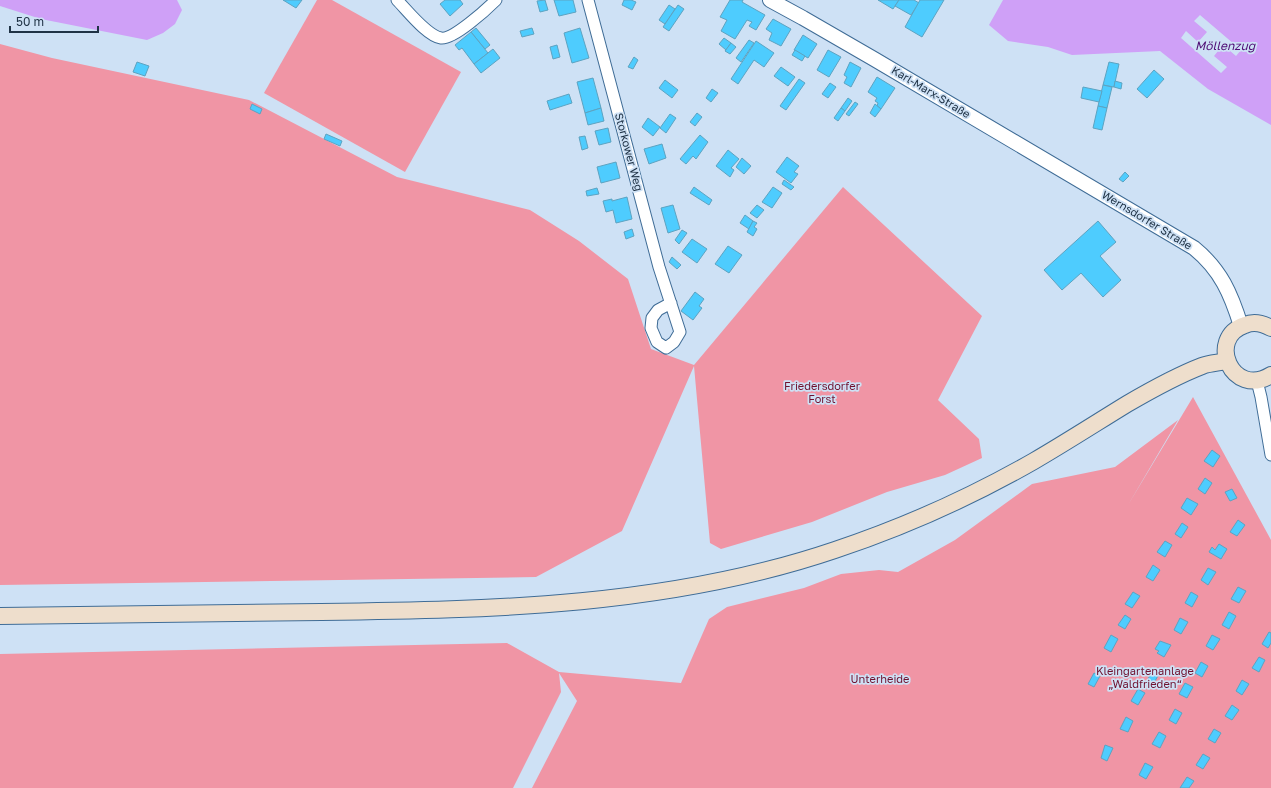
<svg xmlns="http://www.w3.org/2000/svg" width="1271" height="788" font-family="'Golos Text',sans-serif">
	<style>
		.green { fill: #f095a5 }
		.water { fill: #cfa0f7 }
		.pier { fill: #cee1f5 }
		.building { fill: #4eccfe; stroke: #5da3c1 }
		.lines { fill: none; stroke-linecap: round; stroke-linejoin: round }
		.minor-casing { stroke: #3f6c96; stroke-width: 13 }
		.tertiary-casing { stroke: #3f6c96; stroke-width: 16 }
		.secondary-casing { stroke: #3f6c96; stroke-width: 18 }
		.minor { stroke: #fff; stroke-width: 11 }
		.tertiary { stroke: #fff; stroke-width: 14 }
		.secondary { stroke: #eedecc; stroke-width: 16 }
		.labels { text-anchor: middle; stroke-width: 3.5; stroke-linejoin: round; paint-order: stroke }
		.street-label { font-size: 11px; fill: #203346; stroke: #cee1f5 }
		.park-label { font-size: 11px; fill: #701230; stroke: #cee1f5 }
		.water-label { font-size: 12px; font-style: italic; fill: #4f0d75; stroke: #cee1f5 }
	</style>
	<rect width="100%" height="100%" fill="#cee1f5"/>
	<g class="green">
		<path d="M 317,0 L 332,0 L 461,72 L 405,172 L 264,93 Z"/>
		<path d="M 0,44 L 52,58 L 249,100 L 397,177 L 530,210 L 579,241 L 628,279 L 651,349 L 694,365 L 843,187 L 982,316 L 938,400 L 979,439 L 982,458 L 945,475 L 887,492 L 812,522 L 721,549 L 710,543 L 694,366 L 622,531 L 536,577 L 0,585 Z"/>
		<path d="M 1193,397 L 1271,540 L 1271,788 L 532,788 L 577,701 L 559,673 L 561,692 L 513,788 L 0,788 L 0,654 L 507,643 L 559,672 L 681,683 L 709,619 L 727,607 L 804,588 L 841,574 L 879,570 L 898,572 L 955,540 L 1032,484 L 1115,467 L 1178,420 L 1128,505 Z"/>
	</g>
	<g class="water">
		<path d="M 0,0 L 177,0 L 182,10 L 175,24 L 163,33 L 147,40 L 41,19 L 0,6 Z"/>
		<path d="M 1003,0 L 1271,0 L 1271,125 L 1208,89 L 1160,51 L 1072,55 L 1048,47 L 1008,41 L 989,25 Z"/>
	</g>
	<path class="pier" d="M 1200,15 L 1241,50 L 1236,56 L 1223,45 L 1214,56 L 1227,67 L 1221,73 L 1181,38 L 1186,31 L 1198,42 L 1207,32 L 1194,21 Z"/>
	<g class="building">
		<path d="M 283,0 L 302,0 L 296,8 Z"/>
		<path d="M 445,0 L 460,0 L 463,4 L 450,16 L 440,4 Z"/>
		<path d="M 545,0 L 548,10 L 540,12 L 537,1 Z"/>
		<path d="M 554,0 L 573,0 L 576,12 L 559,16 Z"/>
		<path d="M 624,0 L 631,0 L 636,2 L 632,10 L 622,5 Z"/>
		<path d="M 730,0 L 743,0 L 742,2 L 765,15 L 756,30 L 749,26 L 752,22 L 747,20 L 735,39 L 721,31 L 727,20 L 720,17 Z"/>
		<path d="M 878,0 L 899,0 L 893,9 Z"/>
		<path d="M 899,0 L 914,0 L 919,3 L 911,15 L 895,6 Z"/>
		<path d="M 920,0 L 944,0 L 922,37 L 905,27 Z"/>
		<path d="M 669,5 L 675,9 L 665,24 L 659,20 Z"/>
		<path d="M 678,5 L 684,9 L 669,31 L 663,27 Z"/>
		<path d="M 773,19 L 791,29 L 781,46 L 769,40 L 772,33 L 766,29 Z"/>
		<path d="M 476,28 L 490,45 L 485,49 L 471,32 Z"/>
		<path d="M 532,28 L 534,34 L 522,37 L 520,31 Z"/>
		<path d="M 580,28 L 589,58 L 572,63 L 564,33 Z"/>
		<path d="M 471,32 L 488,53 L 474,64 L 462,48 L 459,50 L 455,45 Z"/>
		<path d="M 803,35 L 817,44 L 808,58 L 794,50 Z"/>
		<path d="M 724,38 L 731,43 L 726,50 L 719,44 Z"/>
		<path d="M 749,40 L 754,43 L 741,62 L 736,58 Z"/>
		<path d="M 756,41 L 774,53 L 764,67 L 754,60 L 738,84 L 731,79 Z"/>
		<path d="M 731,43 L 736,47 L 730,54 L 725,51 Z"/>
		<path d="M 557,45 L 560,57 L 553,59 L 550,47 Z"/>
		<path d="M 493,49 L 500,58 L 481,73 L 474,64 Z"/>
		<path d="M 795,50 L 805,56 L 802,61 L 792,55 Z"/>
		<path d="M 828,50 L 841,57 L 829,77 L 817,70 Z"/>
		<path d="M 634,57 L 638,60 L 633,69 L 628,67 Z"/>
		<path d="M 137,62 L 149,66 L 145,76 L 133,72 Z"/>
		<path d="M 850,62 L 861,68 L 851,87 L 844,83 L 847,77 L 844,75 Z"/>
		<path d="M 1109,62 L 1119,64 L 1114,87 L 1103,85 Z"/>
		<path d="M 781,67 L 795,77 L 788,86 L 774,76 Z"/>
		<path d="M 1154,70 L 1164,79 L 1147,98 L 1137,89 Z"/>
		<path d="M 877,77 L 895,88 L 881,109 L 877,106 L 878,103 L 875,101 L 877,98 L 868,92 Z"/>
		<path d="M 593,78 L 601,108 L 585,113 L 577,82 Z"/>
		<path d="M 799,79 L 805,83 L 786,110 L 780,106 Z"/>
		<path d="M 665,80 L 678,90 L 672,98 L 659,88 Z"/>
		<path d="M 1115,81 L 1122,83 L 1121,89 L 1114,87 Z"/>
		<path d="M 830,83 L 836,87 L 828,98 L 822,94 Z"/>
		<path d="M 1103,85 L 1112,87 L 1107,108 L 1098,106 Z"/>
		<path d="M 1083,87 L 1102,91 L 1099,102 L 1081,98 Z"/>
		<path d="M 712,89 L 718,93 L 711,102 L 706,98 Z"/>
		<path d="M 569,94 L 572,103 L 550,110 L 547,101 Z"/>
		<path d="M 848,98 L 852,101 L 845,111 L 841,108 Z"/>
		<path d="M 855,102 L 858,104 L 849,116 L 846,114 Z"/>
		<path d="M 252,104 L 262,109 L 260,114 L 250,109 Z"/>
		<path d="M 875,104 L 881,109 L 875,117 L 870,113 Z"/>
		<path d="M 1098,106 L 1107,108 L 1102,130 L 1093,128 Z"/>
		<path d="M 601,108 L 604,121 L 588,125 L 585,113 Z"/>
		<path d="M 841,108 L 845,111 L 838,121 L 834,118 Z"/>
		<path d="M 697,113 L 702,117 L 695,126 L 690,122 Z"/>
		<path d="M 670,114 L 676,118 L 666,133 L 660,128 Z"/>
		<path d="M 648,118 L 660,127 L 653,136 L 642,127 Z"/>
		<path d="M 608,128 L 611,142 L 599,145 L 595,131 Z"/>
		<path d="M 326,134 L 342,141 L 340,146 L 324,139 Z"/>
		<path d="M 700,135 L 708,142 L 696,159 L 693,156 L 686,164 L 680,159 Z"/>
		<path d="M 585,136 L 588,148 L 582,150 L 579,137 Z"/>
		<path d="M 662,144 L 666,158 L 649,164 L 644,149 Z"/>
		<path d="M 728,150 L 739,159 L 731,168 L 734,170 L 730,177 L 716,166 Z"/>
		<path d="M 787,157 L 799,166 L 794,172 L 798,174 L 791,183 L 776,172 Z"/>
		<path d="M 742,158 L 751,166 L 744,174 L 736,167 Z"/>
		<path d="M 616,162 L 620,178 L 601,183 L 597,167 Z"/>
		<path d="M 1125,172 L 1129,176 L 1123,182 L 1119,179 Z"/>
		<path d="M 784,180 L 794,187 L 791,190 L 782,184 Z"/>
		<path d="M 694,187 L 712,200 L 709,205 L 690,193 Z"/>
		<path d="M 773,187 L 782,193 L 772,208 L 762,202 Z"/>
		<path d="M 597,188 L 599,194 L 587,196 L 586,191 Z"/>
		<path d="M 627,197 L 632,219 L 616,223 L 613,210 L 606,212 L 603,201 L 612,199 L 612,201 Z"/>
		<path d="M 673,205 L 680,229 L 668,233 L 661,208 Z"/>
		<path d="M 757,205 L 764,210 L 757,218 L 750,213 Z"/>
		<path d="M 745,215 L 753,221 L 749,229 L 740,223 Z"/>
		<path d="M 753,221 L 757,223 L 754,227 L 757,229 L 753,236 L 747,232 Z"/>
		<path d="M 1098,221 L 1116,242 L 1100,256 L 1121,280 L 1103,297 L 1081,273 L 1062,290 L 1044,270 Z"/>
		<path d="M 632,229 L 634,236 L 626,239 L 624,232 Z"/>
		<path d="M 682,230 L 687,233 L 679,244 L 675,240 Z"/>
		<path d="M 692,239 L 707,249 L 697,263 L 682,252 Z"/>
		<path d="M 728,246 L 742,255 L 729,273 L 715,264 Z"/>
		<path d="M 672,257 L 681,265 L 677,269 L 669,262 Z"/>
		<path d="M 695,292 L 704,299 L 699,306 L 702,308 L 693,320 L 681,311 Z"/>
		<path d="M 1212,450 L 1220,456 L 1213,467 L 1204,461 Z"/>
		<path d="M 1205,478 L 1212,483 L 1205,494 L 1198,489 Z"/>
		<path d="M 1232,489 L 1237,498 L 1230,501 L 1225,492 Z"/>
		<path d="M 1187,498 L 1198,504 L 1191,515 L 1181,508 Z"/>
		<path d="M 1238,520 L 1245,525 L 1237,536 L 1230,532 Z"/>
		<path d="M 1182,523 L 1188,527 L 1181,538 L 1175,534 Z"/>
		<path d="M 1165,541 L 1172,545 L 1165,557 L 1157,552 Z"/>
		<path d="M 1219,544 L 1227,549 L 1221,559 L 1209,552 L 1212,547 L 1215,550 Z"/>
		<path d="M 1153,565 L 1160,570 L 1153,581 L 1146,577 Z"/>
		<path d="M 1208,568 L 1216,572 L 1208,585 L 1201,580 Z"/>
		<path d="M 1238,587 L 1246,591 L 1239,603 L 1231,599 Z"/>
		<path d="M 1133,592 L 1140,596 L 1132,608 L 1125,604 Z"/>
		<path d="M 1191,592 L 1198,596 L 1192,607 L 1185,603 Z"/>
		<path d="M 1229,612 L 1236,616 L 1229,629 L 1222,625 Z"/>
		<path d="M 1125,615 L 1131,619 L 1125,629 L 1118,625 Z"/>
		<path d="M 1180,618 L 1188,622 L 1181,634 L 1174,630 Z"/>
		<path d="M 1269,632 L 1271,633 L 1271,643 L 1268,648 L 1262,644 Z"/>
		<path d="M 1111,635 L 1118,639 L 1111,652 L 1104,648 Z"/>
		<path d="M 1212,635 L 1220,639 L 1213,650 L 1206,646 Z"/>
		<path d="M 1160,641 L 1171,645 L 1164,657 L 1157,653 L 1159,651 L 1155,649 Z"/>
		<path d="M 1259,657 L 1265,660 L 1259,672 L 1252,668 Z"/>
		<path d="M 1201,662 L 1208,666 L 1202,677 L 1195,673 Z"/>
		<path d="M 1154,668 L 1160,672 L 1154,683 L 1148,679 Z"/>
		<path d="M 1094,673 L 1100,676 L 1094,687 L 1088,684 Z"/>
		<path d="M 1242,680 L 1249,684 L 1242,695 L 1236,691 Z"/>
		<path d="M 1185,683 L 1193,687 L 1187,698 L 1179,694 Z"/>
		<path d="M 1138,689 L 1145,693 L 1138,705 L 1131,701 Z"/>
		<path d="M 1232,705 L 1239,710 L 1232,720 L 1225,716 Z"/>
		<path d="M 1175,709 L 1182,713 L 1176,724 L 1169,720 Z"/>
		<path d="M 1126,717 L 1133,721 L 1128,732 L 1120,729 Z"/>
		<path d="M 1214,729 L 1221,733 L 1215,743 L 1208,739 Z"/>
		<path d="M 1159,732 L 1166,736 L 1160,748 L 1152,744 Z"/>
		<path d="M 1105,745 L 1113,748 L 1107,761 L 1101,758 Z"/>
		<path d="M 1203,754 L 1210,758 L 1203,769 L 1196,765 Z"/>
		<path d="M 1145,763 L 1153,767 L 1146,779 L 1139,775 Z"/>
		<path d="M 1187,777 L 1194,781 L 1189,788 L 1180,788 Z"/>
	</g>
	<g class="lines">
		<g class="minor-casing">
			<g id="minor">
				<path d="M 397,0 C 407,10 427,36 441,38 C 453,40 487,9 496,0"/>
				<path d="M 588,0 L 659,267 L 680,332 L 674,342 L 666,348 L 657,342 L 651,328 L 652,318 L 658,310 L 671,303"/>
				<path d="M 1257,381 L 1261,397 L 1271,455"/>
			</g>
		</g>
		<g class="tertiary-casing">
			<path id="tertiary" d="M 770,0 L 803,18 L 874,59 L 1194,248 C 1221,270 1231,294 1241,326"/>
		</g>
		<g class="secondary-casing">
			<g id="secondary">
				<path d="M 1271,328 C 1262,323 1254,321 1245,325 C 1206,338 1232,399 1271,375"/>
				<path d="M 0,616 C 107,615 214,614 321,612 C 494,610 670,606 835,550 C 904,527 971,497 1034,461 C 1065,443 1096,423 1127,404 C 1151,390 1176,376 1202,366 C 1210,363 1218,363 1227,361"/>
			</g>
		</g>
		<use href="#minor" class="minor"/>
		<use href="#tertiary" class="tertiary"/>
		<use href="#secondary" class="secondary"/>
	</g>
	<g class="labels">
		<g class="street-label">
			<text transform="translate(931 92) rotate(31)" y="4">Karl-Marx-Straße</text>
			<text transform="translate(629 152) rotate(75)" y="4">Storkower Weg</text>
			<text transform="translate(1147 220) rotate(31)" y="4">Wernsdorfer Straße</text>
		</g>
		<g class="park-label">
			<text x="822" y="390">Friedersdorfer<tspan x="822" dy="13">Forst</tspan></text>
			<text x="1145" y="675">Kleingartenanlage<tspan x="1145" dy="13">„Waldfrieden“</tspan></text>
			<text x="880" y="683">Unterheide</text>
		</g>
		<g class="water-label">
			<text x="1225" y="50">Möllenzug</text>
		</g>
	</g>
	<path d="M10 26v6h88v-6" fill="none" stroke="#203346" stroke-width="2"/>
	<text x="16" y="26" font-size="12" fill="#203346" stroke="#cee1f5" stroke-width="3" paint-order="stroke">50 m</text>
</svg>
